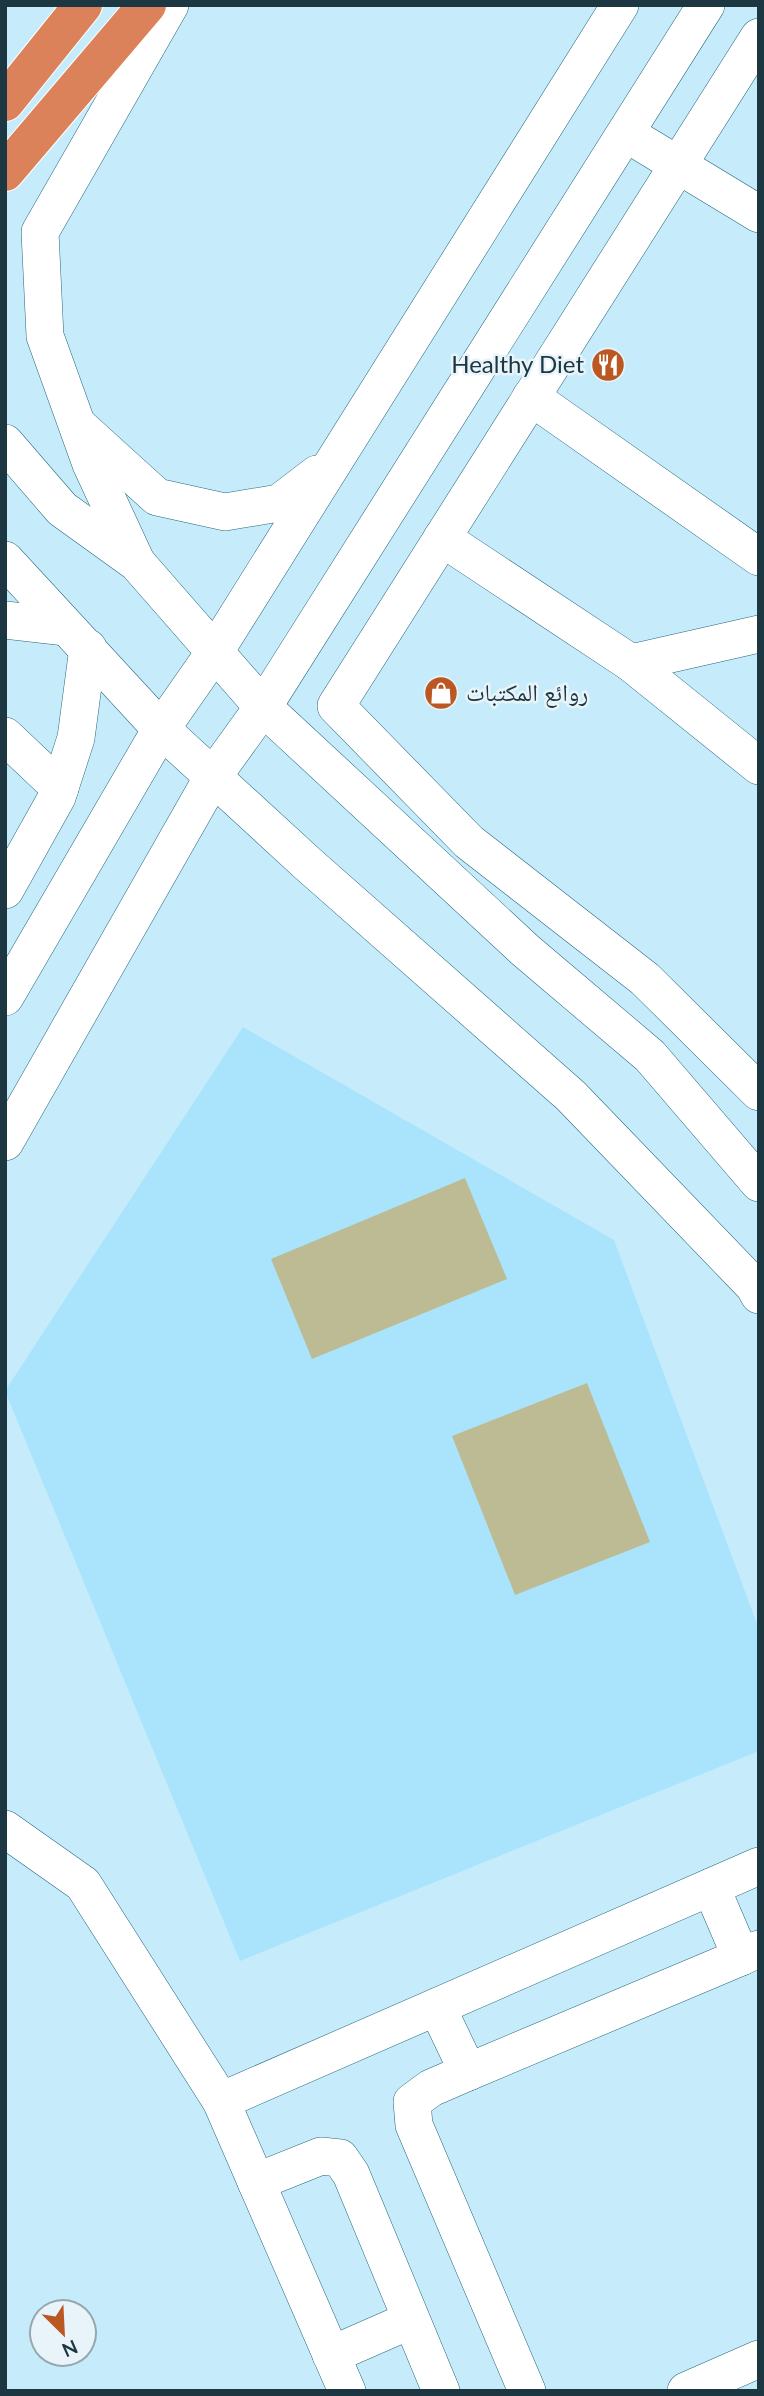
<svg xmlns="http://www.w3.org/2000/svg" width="764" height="2396" font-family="Lato,'Noto Naskh Arabic',sans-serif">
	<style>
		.built { fill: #aae4fc }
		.green { fill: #bdbb94 }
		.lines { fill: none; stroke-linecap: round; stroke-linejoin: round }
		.minor-casing { stroke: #26677d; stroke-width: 38 }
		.highway-casing { stroke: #fff; stroke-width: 40 }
		.minor { stroke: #fff; stroke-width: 37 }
		.highway { stroke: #db825a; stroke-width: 38 }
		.labels { text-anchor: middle; stroke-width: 5; stroke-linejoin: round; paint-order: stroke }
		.poi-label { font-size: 24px; fill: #1c3741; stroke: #e8f4f9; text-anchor: end }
	</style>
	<rect width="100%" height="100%" fill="#c6ecfb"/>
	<path class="built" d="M 243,1027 L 614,1240 L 759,1629 L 759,1751 L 240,1961 L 5,1391 Z"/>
	<g class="green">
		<path d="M 465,1178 L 507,1279 L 312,1359 L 271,1259 Z"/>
		<path d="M 587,1383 L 650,1542 L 515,1595 L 452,1436 Z"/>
	</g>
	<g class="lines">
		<g class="minor-casing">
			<g id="minor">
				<path d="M 759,37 L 336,706 L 469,842 L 645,979 L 759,1092"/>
				<path d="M 627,134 L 759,214"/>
				<path d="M 531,397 L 759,557"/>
				<path d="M 81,428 L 157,497 L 225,512 L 279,503 L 317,474"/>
				<path d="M 5,443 L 62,509 L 137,563 L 263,707 L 525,950 L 650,1056 L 759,1183"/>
				<path d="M 442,538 L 631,663 L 759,766"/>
				<path d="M 135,559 L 91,464 L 45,336 L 40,232 L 170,5"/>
				<path d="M 5,560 L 161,729 L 308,864 L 571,1096 L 754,1286 L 759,1295"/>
				<path d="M 5,620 L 66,627"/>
				<path d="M 631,663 L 759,634"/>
				<path d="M 5,736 L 60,788"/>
				<path d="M 5,890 L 57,797 L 76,738 L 88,648"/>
				<path d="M 5,997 L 161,729 L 214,653 L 620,5"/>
				<path d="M 5,1142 L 214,775 L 263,707 L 706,5"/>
				<path d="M 5,1829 L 83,1884 L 221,2101 L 347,2391"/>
				<path d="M 711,1887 L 741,1957 L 759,1949"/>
				<path d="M 437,2007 L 468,2072"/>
				<path d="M 221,2101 L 759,1866"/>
				<path d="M 256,2182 L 321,2156 L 340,2158 L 351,2174 L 441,2391"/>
				<path d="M 331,2355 L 411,2320"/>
				<path d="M 527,2391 L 414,2125 L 412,2102 L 431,2088 L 468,2072 L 741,1957"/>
				<path d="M 686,2391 L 759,2359"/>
			</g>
		</g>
		<g class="highway-casing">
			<g id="highway">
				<path d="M 5,102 L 83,5"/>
				<path d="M 5,172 L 147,5"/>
			</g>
		</g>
		<use href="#minor" class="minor"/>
		<use href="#highway" class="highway"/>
	</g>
	<defs>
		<g id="restaurant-disc" transform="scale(1.75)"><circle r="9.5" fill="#bb5723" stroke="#e8f4f9"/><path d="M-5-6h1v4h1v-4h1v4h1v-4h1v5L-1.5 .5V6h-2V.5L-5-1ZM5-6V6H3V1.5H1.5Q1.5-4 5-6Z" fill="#fff"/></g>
		<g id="shop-disc" transform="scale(1.75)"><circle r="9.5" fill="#bb5723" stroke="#e8f4f9"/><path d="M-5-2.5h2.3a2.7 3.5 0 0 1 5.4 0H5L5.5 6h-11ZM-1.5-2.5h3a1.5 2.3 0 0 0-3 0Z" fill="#fff"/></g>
	</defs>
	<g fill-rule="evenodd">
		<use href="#restaurant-disc" x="608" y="365"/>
		<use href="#shop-disc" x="441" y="693"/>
	</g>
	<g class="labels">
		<g class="poi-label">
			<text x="584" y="373">Healthy Diet</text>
			<text x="466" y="701" text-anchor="start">روائع المكتبات</text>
		</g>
	</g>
	<rect width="764" height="2396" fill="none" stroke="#1c3741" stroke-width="14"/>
	<g transform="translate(63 2333) rotate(156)"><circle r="33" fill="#e8f4f9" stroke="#96a8af" stroke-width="2"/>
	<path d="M0-5L12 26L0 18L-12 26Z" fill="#bb5723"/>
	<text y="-10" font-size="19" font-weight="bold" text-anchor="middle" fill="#1c3741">N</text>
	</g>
</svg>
